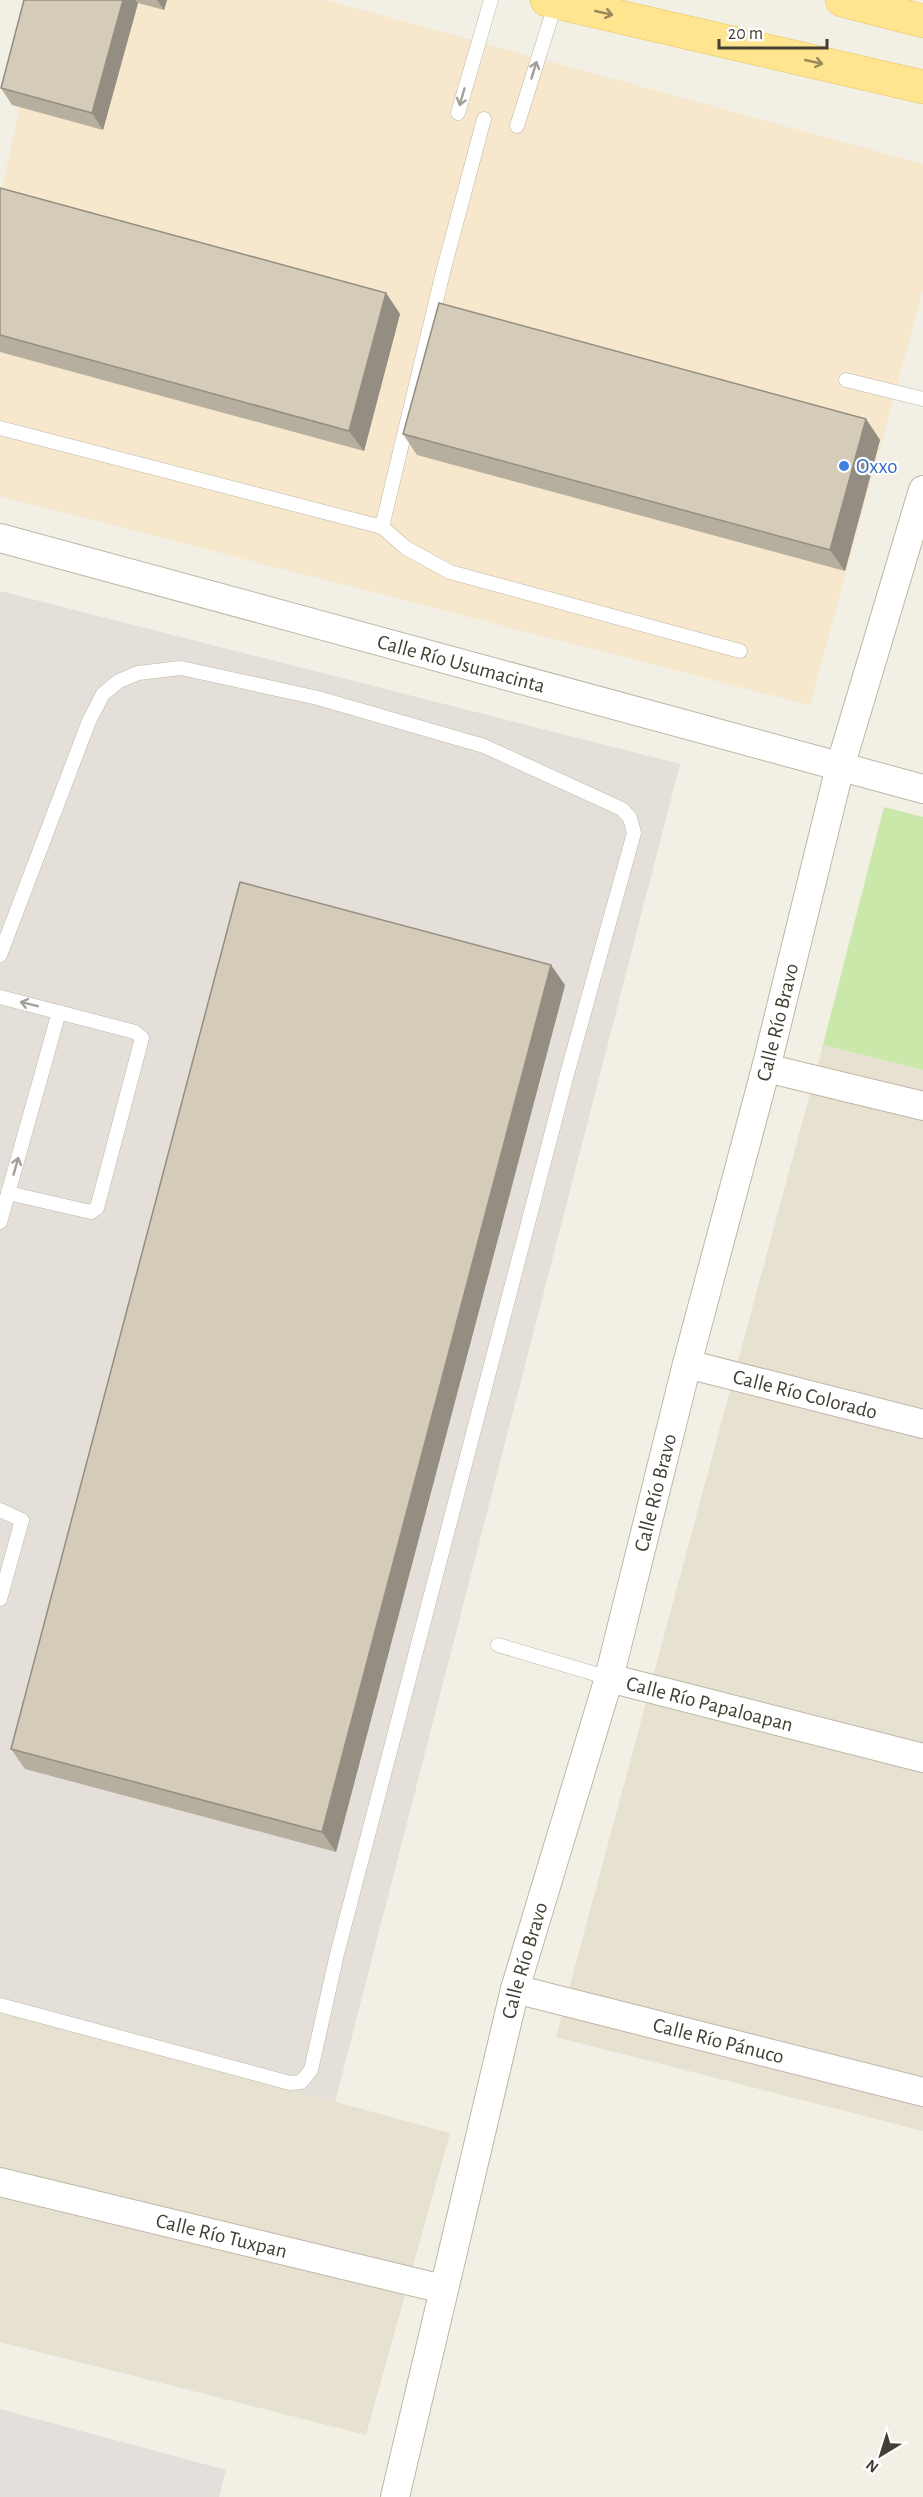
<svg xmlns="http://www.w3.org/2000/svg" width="923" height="2497" font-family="'Alegreya Sans',sans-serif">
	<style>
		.residential { fill: #e7e1d1 }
		.commercial { fill: #f6e7cd }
		.industrial { fill: #e4e0d9 }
		.green { fill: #c9e8aa }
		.parking { fill: #e3e0dc }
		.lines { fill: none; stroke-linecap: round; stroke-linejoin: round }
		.lane-casing { stroke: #beb7a6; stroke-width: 15 }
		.street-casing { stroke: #beb7a6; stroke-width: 30 }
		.primary-casing { stroke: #e7c55d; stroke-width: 34 }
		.lane { stroke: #fff; stroke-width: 14 }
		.street { stroke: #fff; stroke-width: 28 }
		.primary { stroke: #ffe590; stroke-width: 33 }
		.wall { fill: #b6af9f }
		.shaded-wall { fill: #948e82 }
		.building { fill: #d4cbb9; stroke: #948e82; stroke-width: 1.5 }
		.oneway { stroke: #988a5d }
		.oneway2 { stroke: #a29f99 }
		.shop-dot { fill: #3f7fe0; stroke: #fff; stroke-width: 2 }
		.labels { text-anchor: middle; stroke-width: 4.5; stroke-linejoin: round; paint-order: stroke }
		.shop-label { font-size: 21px; fill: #366cbe; stroke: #fff; text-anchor: start }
		.street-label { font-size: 21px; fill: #443f33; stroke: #fff }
	</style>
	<rect width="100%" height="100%" fill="#f2efe4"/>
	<g class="residential">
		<path d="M 823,1045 L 923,1070 L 923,2131 L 556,2037 Z"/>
		<path d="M 0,2011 L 450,2133 L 366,2435 L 0,2342 Z"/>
	</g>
	<path class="commercial" d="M 43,0 L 326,0 L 923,164 L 923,290 L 810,705 L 0,496 L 0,198 Z"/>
	<path class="industrial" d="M 0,591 L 680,764 L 335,2102 L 0,2011 Z"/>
	<path class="green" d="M 884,807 L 923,817 L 923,1070 L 823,1045 Z"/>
	<path class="parking" d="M 0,2409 L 226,2470 L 219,2497 L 0,2497 Z"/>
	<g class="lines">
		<g class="lane-casing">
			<g id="lane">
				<path d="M 458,113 L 491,0"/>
				<path d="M 517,126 L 556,2"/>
				<path d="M 846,380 L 923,399"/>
				<path d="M 0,428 L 382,527 L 406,548 L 450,572 L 740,651"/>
				<path d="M 382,527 L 443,272 L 484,119"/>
				<path d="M 0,955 L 89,721 L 103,694 L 119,681 L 138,673 L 181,668 L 318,698 L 484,746 L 622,809 L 630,818 L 634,833 L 567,1074 L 337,1954 L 311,2070 L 301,2082 L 290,2083 L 0,2005"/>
				<path d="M 0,997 L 135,1032 L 142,1038 L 97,1208 L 91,1212 L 8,1193"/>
				<path d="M 0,1222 L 59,1012"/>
				<path d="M 0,1510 L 22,1520 L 0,1599"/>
				<path d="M 498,1645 L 609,1678"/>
			</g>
		</g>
		<g class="street-casing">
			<g id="street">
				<path id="s1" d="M 0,538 L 923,789"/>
				<path d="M 766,1068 L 923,1106"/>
				<path id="s2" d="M 687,1364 L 923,1424"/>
				<path id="s3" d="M 609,1678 L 923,1758"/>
				<path id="s4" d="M 515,1989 L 923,2092"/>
				<path id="s5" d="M 0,2182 L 443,2289"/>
				<path id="s6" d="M 395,2497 L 515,1989 L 609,1678 L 687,1364 L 766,1068 L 840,767 L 923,490"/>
			</g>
		</g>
		<g class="primary-casing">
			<g id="primary">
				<path d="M 547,0 L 923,87"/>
				<path d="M 842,0 L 923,21"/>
			</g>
		</g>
		<use href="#lane" class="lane"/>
		<use href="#street" class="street"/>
		<use href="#primary" class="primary"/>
	</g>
	<g class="wall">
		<path d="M 24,0 L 167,0 L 164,10 L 138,3 L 103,130 L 12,105 L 1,88 Z"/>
		<path d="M 0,188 L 386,293 L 400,314 L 364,451 L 0,352 Z"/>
		<path d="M 866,419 L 880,440 L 845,571 L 417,455 L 403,434 Z"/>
		<path d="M 565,985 L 336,1852 L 25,1769 L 11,1749 Z"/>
	</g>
	<g class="shaded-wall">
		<path d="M 123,0 L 135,0 L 138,3 L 103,130 L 92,113 Z"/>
		<path d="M 157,0 L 167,0 L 164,10 Z"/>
		<path d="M 386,293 L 400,314 L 364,451 L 349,431 Z"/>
		<path d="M 866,419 L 880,440 L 845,571 L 830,550 Z"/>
		<path d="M 551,965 L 565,985 L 336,1852 L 322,1832 Z"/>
	</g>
	<g class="building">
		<path d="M 24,0 L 123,0 L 92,113 L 1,88 Z"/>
		<path d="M 0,188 L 386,293 L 349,431 L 0,335 Z"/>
		<path d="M 439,303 L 866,419 L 830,550 L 403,434 Z"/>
		<path d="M 240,882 L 551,965 L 322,1832 L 11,1749 Z"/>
	</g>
	<defs><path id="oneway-shaft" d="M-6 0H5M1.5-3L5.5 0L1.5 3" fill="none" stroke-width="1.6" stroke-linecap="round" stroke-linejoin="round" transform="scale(1.5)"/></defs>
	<g class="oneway">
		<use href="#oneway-shaft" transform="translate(604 13) rotate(13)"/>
		<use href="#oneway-shaft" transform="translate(814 62) rotate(13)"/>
	</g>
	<g class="oneway2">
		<use href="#oneway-shaft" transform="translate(534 70) rotate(-73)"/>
		<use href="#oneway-shaft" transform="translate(462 97) rotate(106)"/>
		<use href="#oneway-shaft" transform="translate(29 1004) rotate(-166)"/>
		<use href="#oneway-shaft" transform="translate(16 1166) rotate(-74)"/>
	</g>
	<circle class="shop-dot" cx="844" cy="466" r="6"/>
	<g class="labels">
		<g class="shop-label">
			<text x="856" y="473">Oxxo</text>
		</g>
		<g class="street-label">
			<text dy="7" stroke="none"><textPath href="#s1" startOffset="478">Calle Río Usumacinta</textPath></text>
			<text dy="7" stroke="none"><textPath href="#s6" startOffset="1524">Calle Río Bravo</textPath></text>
			<text dy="7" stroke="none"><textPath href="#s2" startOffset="122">Calle Río Colorado</textPath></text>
			<text dy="7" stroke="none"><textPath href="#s6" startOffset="1038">Calle Río Bravo</textPath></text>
			<text dy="7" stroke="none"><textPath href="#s3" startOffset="104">Calle Río Papaloapan</textPath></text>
			<text dy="7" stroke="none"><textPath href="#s6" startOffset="552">Calle Río Bravo</textPath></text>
			<text dy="7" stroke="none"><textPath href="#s4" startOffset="210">Calle Río Pánuco</textPath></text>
			<text dy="7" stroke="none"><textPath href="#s5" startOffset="228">Calle Río Tuxpan</textPath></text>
		</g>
	</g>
	<g transform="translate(881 2455) rotate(218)" stroke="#ffffff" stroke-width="4.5" paint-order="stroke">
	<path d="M0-4.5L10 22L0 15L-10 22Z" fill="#443f33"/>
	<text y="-9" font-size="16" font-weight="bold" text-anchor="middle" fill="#443f33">N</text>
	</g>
	<path d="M719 39v9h108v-9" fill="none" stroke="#443f33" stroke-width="3"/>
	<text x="728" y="39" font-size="18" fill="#443f33" stroke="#ffffff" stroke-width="4.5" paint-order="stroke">20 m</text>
</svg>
